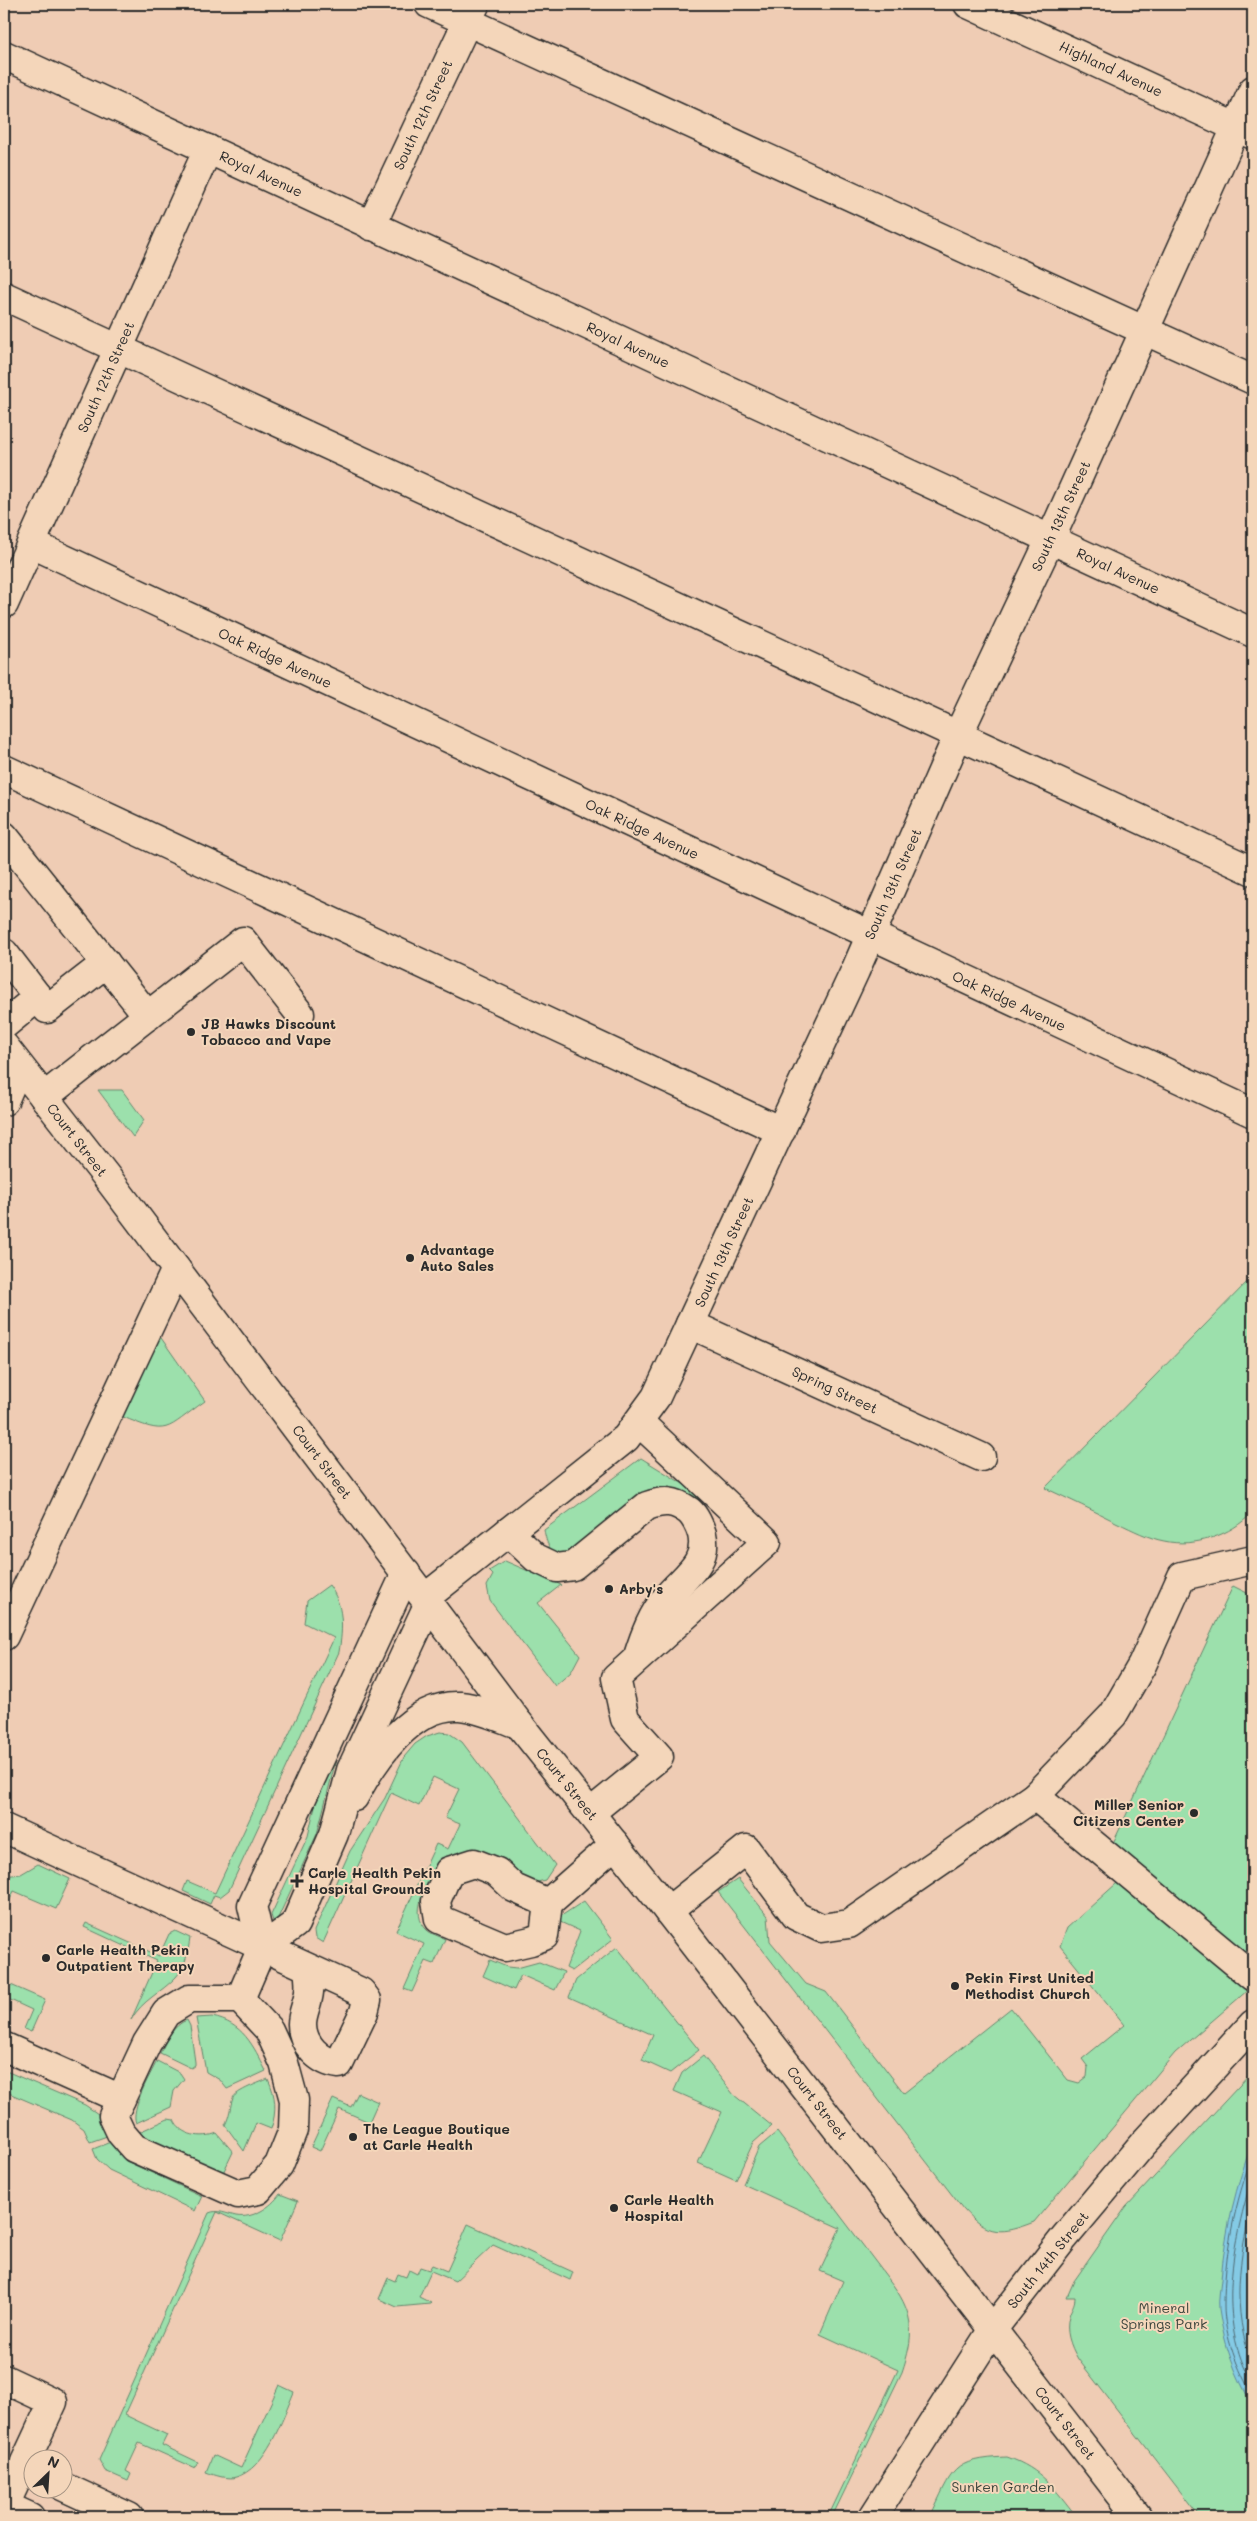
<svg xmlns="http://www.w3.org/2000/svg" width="1257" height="2521" font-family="Mali,sans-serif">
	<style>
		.green { fill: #9ce0ac; stroke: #64866c }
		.water { fill: #84cae5; stroke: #608a9b }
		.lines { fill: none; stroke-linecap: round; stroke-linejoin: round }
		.shore { stroke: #4f6b75; stroke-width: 1 }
		.minor-casing { stroke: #2b2b2b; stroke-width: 31 }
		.major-casing { stroke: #2b2b2b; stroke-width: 31 }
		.minor { stroke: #f4d6ba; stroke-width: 28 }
		.major { stroke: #f4d6ba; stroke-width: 28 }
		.poi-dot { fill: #2b2b2b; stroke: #f4d6ba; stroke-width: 2 }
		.labels { text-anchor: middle; stroke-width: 4; stroke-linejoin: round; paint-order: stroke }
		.street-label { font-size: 14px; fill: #2b2b2b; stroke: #f4d6ba }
		.poi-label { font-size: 14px; font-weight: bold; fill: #2b2b2b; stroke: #f4d6ba; text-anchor: start }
		.park-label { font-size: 14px; fill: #3c463e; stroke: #f4d6ba }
	</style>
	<rect width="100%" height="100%" fill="#efccb4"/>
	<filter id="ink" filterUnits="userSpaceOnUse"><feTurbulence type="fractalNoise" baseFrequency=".02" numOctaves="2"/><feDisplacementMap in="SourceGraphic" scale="10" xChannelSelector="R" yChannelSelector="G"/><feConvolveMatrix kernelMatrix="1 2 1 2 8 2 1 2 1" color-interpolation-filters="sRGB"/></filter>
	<g filter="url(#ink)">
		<g class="green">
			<path d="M 98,1090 L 122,1090 L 144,1120 L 133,1137 Z"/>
			<path d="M 1253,1276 L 1252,1513 C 1231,1535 1195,1548 1164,1541 C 1148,1538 1133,1530 1118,1523 C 1094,1511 1069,1499 1045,1488 Z"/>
			<path d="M 159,1335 L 205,1401 C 164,1430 170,1437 121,1416 Z"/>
			<path d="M 641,1458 L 701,1495 L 698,1504 L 694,1500 L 564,1554 C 549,1554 547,1544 544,1530 Z"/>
			<path d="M 505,1561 L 561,1585 L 538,1603 L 580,1655 L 571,1672 L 555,1686 L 490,1601 L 487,1586 L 493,1575 L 489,1571 Z"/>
			<path d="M 329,1585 C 344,1605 343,1628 339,1652 L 229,1890 L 220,1897 L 214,1895 L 210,1904 L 183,1891 L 187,1881 L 215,1893 L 334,1638 L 304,1623 L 307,1601 Z"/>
			<path d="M 1233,1586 L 1253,1596 L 1253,1978 L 1107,1856 Z"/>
			<path d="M 440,1732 L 449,1733 L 462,1742 L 555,1865 L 545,1880 L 534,1883 L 437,1871 C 426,1886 409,1913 427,1930 C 431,1934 439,1936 445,1939 L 434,1964 L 426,1961 L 412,1992 L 404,1989 L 424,1944 L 396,1931 L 436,1844 L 448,1849 L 460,1824 L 445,1818 L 459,1789 L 433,1777 L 419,1806 L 391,1793 L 323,1943 L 315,1938 L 314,1931 L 350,1851 L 385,1798 L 404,1757 L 415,1744 L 427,1736 Z"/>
			<path d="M 339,1748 L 317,1834 L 278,1918 L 273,1921 L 271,1915 L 308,1836 L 317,1797 Z"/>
			<path d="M 38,1864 L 70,1879 L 56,1909 L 14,1891 L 7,1906 L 4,1905 L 4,1876 L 21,1874 Z"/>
			<path d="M 738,1879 L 768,1916 L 770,1941 L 806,1984 L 826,1992 L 904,2093 L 1011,2008 L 1068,2080 L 1079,2083 L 1087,2077 L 1088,2067 L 1082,2059 L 1124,2025 L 1060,1946 L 1067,1928 L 1117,1883 L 1248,1990 L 1175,2053 L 1034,2222 C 1001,2235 987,2236 963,2209 L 718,1892 Z"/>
			<path d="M 584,1901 L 613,1939 L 572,1971 L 566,1968 L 580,1931 L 558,1921 L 558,1918 Z"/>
			<path d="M 86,1923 L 159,1956 L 169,1934 L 175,1931 L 190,1938 C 188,1952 186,1966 176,1977 C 161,1993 142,2000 131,2020 L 157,1961 L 84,1927 Z"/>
			<path d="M 617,1947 L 699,2050 L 670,2073 L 642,2060 L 653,2035 L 569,1997 L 576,1980 Z"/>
			<path d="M 490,1960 L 507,1967 L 517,1968 L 539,1962 L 564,1972 L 555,1990 L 521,1975 L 514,1990 L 483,1976 Z"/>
			<path d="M 4,1982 L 45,2000 L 31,2032 L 24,2029 L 32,2010 L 4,1997 Z"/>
			<path d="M 212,2017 C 243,2023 253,2045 266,2071 L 227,2089 L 220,2080 L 206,2072 L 196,2018 Z"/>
			<path d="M 187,2020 L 190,2026 L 195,2062 L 195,2065 L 191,2068 L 160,2053 C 167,2040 173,2025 187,2020 Z"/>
			<path d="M 703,2056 L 734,2095 L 772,2126 L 753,2143 L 736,2180 L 698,2163 L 722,2112 L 674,2091 L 682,2073 Z"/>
			<path d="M 157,2061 L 180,2073 L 184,2079 L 174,2091 L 171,2107 L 136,2123 C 130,2109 150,2075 157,2061 Z"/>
			<path d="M 6,2071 L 85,2105 L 98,2114 L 110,2135 L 90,2142 L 84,2129 L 72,2120 L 4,2091 Z"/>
			<path d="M 1253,2071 L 1253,2517 L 1200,2517 L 1078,2359 C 1070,2345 1065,2331 1069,2316 C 1071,2308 1075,2305 1075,2297 L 1067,2297 L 1074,2281 L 1126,2207 Z"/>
			<path d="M 268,2079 C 276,2096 277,2111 271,2129 L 256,2123 L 244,2151 L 225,2125 C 230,2116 230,2106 233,2098 C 236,2091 261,2082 268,2079 Z"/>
			<path d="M 358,2093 L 378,2102 L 369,2122 L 339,2109 L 320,2151 L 311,2147 L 333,2099 L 351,2107 Z"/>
			<path d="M 168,2119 L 174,2120 C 180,2136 203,2139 217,2133 L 233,2152 L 222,2175 L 141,2137 L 139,2132 Z"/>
			<path d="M 777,2132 L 893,2285 C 915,2316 914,2337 902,2372 L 832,2517 L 828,2517 L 898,2370 L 820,2334 L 843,2281 L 820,2271 L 840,2228 L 743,2184 L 759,2147 Z"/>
			<path d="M 113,2141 L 126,2161 L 202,2196 L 195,2211 L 109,2170 L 97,2159 L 93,2149 Z"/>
			<path d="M 280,2194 L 298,2201 L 280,2241 L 217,2212 L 125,2415 L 167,2435 L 162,2445 L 198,2462 L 195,2468 L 139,2443 L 126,2471 L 131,2474 L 128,2481 L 105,2471 L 99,2460 L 209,2213 C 218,2209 227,2214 236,2216 C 253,2219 271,2207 280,2194 Z"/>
			<path d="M 468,2224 L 573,2272 L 570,2280 L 493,2245 L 455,2281 L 431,2271 L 419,2297 L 431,2303 L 430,2304 L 397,2307 L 379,2299 L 388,2278 L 395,2281 L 398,2274 L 406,2277 L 409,2270 L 417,2274 L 420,2267 L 429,2270 L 432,2265 L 447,2271 Z"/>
			<path d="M 279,2385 L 294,2392 C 283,2418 266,2469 236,2477 C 228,2480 214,2475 206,2472 L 213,2455 L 241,2468 Z"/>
			<path d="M 1007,2457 C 1042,2469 1055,2489 1077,2517 L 930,2517 C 953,2470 950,2459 1007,2457 Z"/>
		</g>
		<path class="water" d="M 1253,2141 L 1253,2406 C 1235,2375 1224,2345 1219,2309 C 1218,2300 1220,2288 1221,2279 C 1225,2231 1236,2185 1253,2141 Z"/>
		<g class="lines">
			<g class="shore">
				<path d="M 1253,2155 C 1235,2201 1224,2256 1224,2305 C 1224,2336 1238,2370 1253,2396"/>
				<path d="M 1253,2174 C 1233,2241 1215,2321 1253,2384"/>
				<path d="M 1253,2200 C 1239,2260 1230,2307 1253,2366"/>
			</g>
			<g class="minor-casing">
				<g id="minor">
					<path d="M 429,4 L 1253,380"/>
					<path d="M 968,4 L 1253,135"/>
					<path d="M 4,55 L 1253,633"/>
					<path d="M 371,226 L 475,5"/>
					<path d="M 4,296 L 1253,871"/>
					<path d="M 32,544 L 1253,1113"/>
					<path d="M 4,604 L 208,149"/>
					<path d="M 4,769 L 781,1131"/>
					<path d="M 4,836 L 148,1016"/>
					<path d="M 4,953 L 47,1009 L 106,963"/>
					<path d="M 4,1025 L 38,997"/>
					<path d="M 44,1097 L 243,941 L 300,1014"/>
					<path d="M 4,1101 L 19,1066"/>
					<path d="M 690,1324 L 981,1457"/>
					<path d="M 508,1532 L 536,1558 L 557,1568 L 573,1566 L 647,1506 C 664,1500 674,1500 689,1511 C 695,1516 700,1527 702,1534 C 709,1564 683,1577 667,1597 C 652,1615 645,1634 638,1656"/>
					<path d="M 406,1573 L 252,1906 L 262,1948 L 295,1924 L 334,1834 L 351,1770 L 429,1603"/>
					<path d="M 425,1598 L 626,1438 L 656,1397 L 855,971 L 958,735 L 1050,540 L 1253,90"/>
					<path d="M 4,1636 L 176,1269"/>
					<path d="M 1035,1796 L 1253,1977"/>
					<path d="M 354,1797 C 374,1759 412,1703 460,1706 C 480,1708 501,1718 520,1725"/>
					<path d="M 590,1813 L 659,1757 L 625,1719 L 616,1678 L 767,1542 L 639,1422"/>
					<path d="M 4,1828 L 361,1992 L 367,2000 L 364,2012 L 339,2064 C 319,2062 302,2044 302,2024 C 302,2013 308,2003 309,1992 C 310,1985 309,1976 308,1969"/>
					<path d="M 548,1903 L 514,1888 L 497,1872 L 474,1863 L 449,1871 L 436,1901 L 439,1919 L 505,1947 L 531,1941 L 544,1936 L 548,1903 L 615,1844"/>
					<path d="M 668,1911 L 746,1849 L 796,1916 L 821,1928 L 849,1924 L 1035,1796 L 1113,1715 L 1142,1665 L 1182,1576 L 1253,1560"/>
					<path d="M 189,1999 L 240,1999 L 269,2030 L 284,2063 L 294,2100 L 293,2130 L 279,2165 L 258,2190 L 238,2194 L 134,2148 L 121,2133 L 113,2116 L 147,2043 L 166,2013 Z"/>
					<path d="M 240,1999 L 262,1948"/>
					<path d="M 4,2049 L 5,2047 L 121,2099"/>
					<path d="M 4,2379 L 53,2402 L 4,2507"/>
					<path d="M 62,2486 L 129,2517"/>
					<path d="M 4,2505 L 30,2517"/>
				</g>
			</g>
			<g class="major-casing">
				<g id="major">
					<path d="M 4,1046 L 106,1176 L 523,1729 L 668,1911 L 1138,2517"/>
					<path d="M 873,2517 L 993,2329 L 1064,2238 L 1142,2145 L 1253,2024"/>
				</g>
			</g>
			<use href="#minor" class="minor"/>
			<use href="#major" class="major"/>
		</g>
	</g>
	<g class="poi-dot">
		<circle cx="191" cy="1032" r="5"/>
		<circle cx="410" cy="1258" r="5"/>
		<circle cx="609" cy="1589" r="5"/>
		<circle cx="1194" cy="1813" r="5"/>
		<path d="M294.5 1873.5h5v5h5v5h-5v5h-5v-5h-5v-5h5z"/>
		<circle cx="46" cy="1958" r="5"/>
		<circle cx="955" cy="1986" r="5"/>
		<circle cx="353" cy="2137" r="5"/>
		<circle cx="614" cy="2208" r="5"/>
	</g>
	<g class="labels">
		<g class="street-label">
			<text transform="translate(1111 69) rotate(25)" y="5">Highland Avenue</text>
			<text transform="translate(423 115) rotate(-65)" y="5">South 12th Street</text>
			<text transform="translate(261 174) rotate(25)" y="5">Royal Avenue</text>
			<text transform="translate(628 345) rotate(25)" y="5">Royal Avenue</text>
			<text transform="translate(106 377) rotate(-66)" y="5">South 12th Street</text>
			<text transform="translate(1061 516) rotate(-65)" y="5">South 13th Street</text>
			<text transform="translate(1118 571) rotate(25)" y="5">Royal Avenue</text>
			<text transform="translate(275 658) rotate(25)" y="5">Oak Ridge Avenue</text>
			<text transform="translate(642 829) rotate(25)" y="5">Oak Ridge Avenue</text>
			<text transform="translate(893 884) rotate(-66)" y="5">South 13th Street</text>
			<text transform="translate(1009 1001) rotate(25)" y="5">Oak Ridge Avenue</text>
			<text transform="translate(77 1140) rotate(52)" y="5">Court Street</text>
			<text transform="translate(724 1252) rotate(-65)" y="5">South 13th Street</text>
			<text transform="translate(835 1390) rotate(25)" y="5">Spring Street</text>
			<text transform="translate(322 1462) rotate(53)" y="5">Court Street</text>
			<text transform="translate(567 1784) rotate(51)" y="5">Court Street</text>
			<text transform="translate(817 2103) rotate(52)" y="5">Court Street</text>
			<text transform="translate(1048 2260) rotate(-51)" y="5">South 14th Street</text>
			<text transform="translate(1065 2423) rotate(52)" y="5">Court Street</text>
		</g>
		<g class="poi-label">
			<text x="201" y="1029">JB Hawks Discount<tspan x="201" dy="16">Tobacco and Vape</tspan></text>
			<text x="420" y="1255">Advantage<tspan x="420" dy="16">Auto Sales</tspan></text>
			<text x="619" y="1594">Arby's</text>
			<text x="1184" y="1810" text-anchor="end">Miller Senior<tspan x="1184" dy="16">Citizens Center</tspan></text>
			<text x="308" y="1878">Carle Health Pekin<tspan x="308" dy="16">Hospital Grounds</tspan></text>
			<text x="56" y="1955">Carle Health Pekin<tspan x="56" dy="16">Outpatient Therapy</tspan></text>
			<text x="965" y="1983">Pekin First United<tspan x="965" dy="16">Methodist Church</tspan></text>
			<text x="363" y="2134">The League Boutique<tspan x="363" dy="16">at Carle Health</tspan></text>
			<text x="624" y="2205">Carle Health<tspan x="624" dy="16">Hospital</tspan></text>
		</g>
		<g class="park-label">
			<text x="1164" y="2313">Mineral<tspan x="1164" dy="16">Springs Park</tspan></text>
			<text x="1003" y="2492">Sunken Garden</text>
		</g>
	</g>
	<rect width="1257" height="2521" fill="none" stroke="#f4d6ba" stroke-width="20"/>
	<rect x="10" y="10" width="1237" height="2501" fill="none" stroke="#2b2b2b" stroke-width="2" filter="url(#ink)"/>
	<g transform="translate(48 2474) rotate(25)"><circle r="24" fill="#f4d6ba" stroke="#a49281"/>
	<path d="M0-4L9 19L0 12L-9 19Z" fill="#2b2b2b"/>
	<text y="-8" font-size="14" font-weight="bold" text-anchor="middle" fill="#2b2b2b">N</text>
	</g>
</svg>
